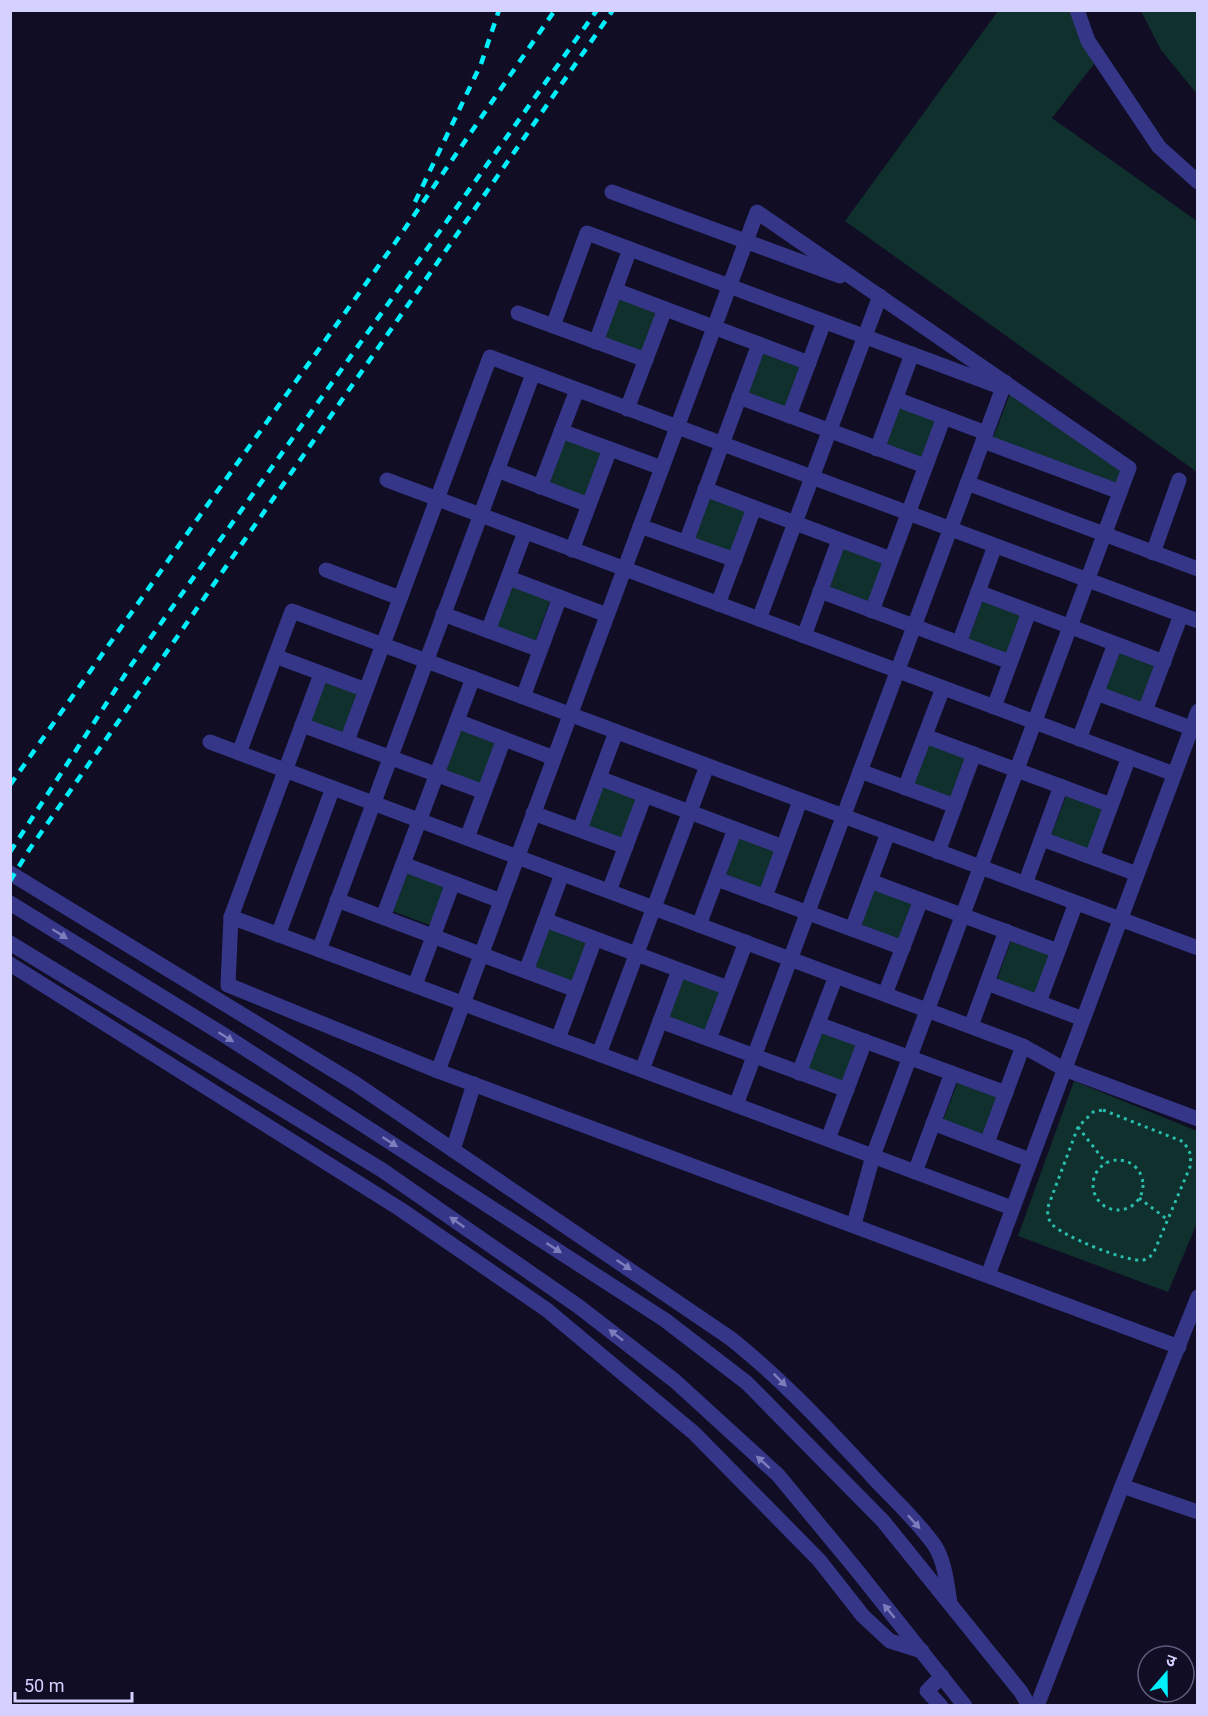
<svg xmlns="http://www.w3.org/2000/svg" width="1208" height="1716" font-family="Roboto,'Noto Sans Devanagari',sans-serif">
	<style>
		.green { fill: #10302d }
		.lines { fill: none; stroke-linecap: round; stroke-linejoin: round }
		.path { stroke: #28bdad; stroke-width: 3; stroke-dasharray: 3 4.5; stroke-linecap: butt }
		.minor { stroke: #353687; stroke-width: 15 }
		.rail { stroke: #00effc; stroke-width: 4.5; stroke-dasharray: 9 8; stroke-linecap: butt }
		.oneway { fill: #7d7cbd }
	</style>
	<rect width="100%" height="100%" fill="#100d25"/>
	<g class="green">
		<path d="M 998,11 L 1074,11 L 1094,64 L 1052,118 L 1197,221 L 1197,472 L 845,221 Z"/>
		<path d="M 1141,11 L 1197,11 L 1197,94 L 1161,50 Z"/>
		<path d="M 619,296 L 659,310 L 642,357 L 602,343 Z"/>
		<path d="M 762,350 L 801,365 L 785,411 L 745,397 Z"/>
		<path d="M 1011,391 L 1122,470 L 1117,486 L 993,438 Z"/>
		<path d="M 899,402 L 939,417 L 922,463 L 883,449 Z"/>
		<path d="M 563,437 L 603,452 L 586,498 L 547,484 Z"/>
		<path d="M 709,496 L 749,510 L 732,556 L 693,542 Z"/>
		<path d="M 844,545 L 884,559 L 867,606 L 827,592 Z"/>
		<path d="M 511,586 L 550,601 L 535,642 L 495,627 Z"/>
		<path d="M 983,600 L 1023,615 L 1007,655 L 968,640 Z"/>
		<path d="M 1120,648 L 1159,662 L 1142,709 L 1103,694 Z"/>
		<path d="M 321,678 L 361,693 L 345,734 L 306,719 Z"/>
		<path d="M 456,728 L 496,743 L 480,784 L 441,769 Z"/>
		<path d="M 929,743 L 969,758 L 953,799 L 914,784 Z"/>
		<path d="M 600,785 L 640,800 L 625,840 L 585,826 Z"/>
		<path d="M 1067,794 L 1106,809 L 1091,850 L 1051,835 Z"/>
		<path d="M 738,835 L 778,850 L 762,891 L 723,876 Z"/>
		<path d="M 407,870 L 447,885 L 432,926 L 392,911 Z"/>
		<path d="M 874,887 L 913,902 L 898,943 L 858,928 Z"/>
		<path d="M 549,928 L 588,942 L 573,983 L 533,968 Z"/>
		<path d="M 1011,941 L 1051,956 L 1035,996 L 996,982 Z"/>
		<path d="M 681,976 L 721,991 L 705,1032 L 666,1017 Z"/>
		<path d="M 821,1028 L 861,1043 L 846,1084 L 806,1069 Z"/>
		<path d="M 959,1079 L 998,1094 L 983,1135 L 943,1120 Z"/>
		<path d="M 1074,1081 L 1197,1131 L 1197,1223 L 1168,1292 L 1018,1236 Z"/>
	</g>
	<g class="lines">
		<g class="path">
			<path d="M 1103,1110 L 1184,1142 L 1191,1155 L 1190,1167 L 1154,1252 C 1151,1256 1148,1259 1143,1260 C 1128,1263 1059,1235 1051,1223 C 1047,1217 1047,1210 1049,1204 L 1078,1127 L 1093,1112 Z"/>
			<path d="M 1078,1127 L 1106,1163"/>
			<circle cx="1118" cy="1185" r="25"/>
			<path d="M 1139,1198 L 1168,1220"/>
		</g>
		<g class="minor">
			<path d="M 1077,10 L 1088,41 L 1159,147 L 1198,182"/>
			<path d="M 612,192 L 840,276"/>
			<path d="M 615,290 L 809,363"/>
			<path d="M 518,313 L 646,360"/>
			<path d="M 553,326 L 587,233 L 1003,388"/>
			<path d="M 596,342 L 630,249"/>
			<path d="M 739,397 L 925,466"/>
			<path d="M 896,399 L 986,433"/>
			<path d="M 627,409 L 665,309"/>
			<path d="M 789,416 L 824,322"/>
			<path d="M 561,431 L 662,468"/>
			<path d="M 983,441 L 1120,492"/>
			<path d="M 877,449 L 912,354"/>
			<path d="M 497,470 L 589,505"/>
			<path d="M 387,480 L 1174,774"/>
			<path d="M 967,483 L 1198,569"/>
			<path d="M 540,487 L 577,390"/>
			<path d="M 705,489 L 891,559"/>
			<path d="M 640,526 L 735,560"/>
			<path d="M 686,542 L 759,344"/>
			<path d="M 572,550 L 610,449"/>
			<path d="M 1153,553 L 1179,480"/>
			<path d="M 326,570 L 400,598"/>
			<path d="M 509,578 L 607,615"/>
			<path d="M 820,591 L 1010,662"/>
			<path d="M 978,592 L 1164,662"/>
			<path d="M 718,604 L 754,508"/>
			<path d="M 872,611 L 944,417"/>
			<path d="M 443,614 L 540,650"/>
			<path d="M 759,619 L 880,296"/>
			<path d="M 488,631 L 525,532"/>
			<path d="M 804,636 L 839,540"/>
			<path d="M 959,643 L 995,546"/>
			<path d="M 275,656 L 366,690"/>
			<path d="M 321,674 L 231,917 L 228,985 L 438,1071 L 1179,1347"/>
			<path d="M 1096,693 L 1191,728"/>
			<path d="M 523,697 L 560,597"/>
			<path d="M 994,707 L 1029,612"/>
			<path d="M 1145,711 L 1181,615"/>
			<path d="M 457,721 L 554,758"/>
			<path d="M 302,725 L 484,792"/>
			<path d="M 925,736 L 1111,805"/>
			<path d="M 1079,739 L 1115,644"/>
			<path d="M 347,741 L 490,357 L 1198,621"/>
			<path d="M 210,742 L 1023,1046 L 1064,1069 L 1198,1119"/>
			<path d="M 239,753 L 292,611 L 1198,948"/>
			<path d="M 860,771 L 955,806"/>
			<path d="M 599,778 L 783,847"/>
			<path d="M 905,788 L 943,688"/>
			<path d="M 533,813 L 626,847"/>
			<path d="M 580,829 L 616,732"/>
			<path d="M 467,838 L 504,739"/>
			<path d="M 1042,839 L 1137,874"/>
			<path d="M 938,852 L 974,754"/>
			<path d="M 1092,857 L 1129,757"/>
			<path d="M 403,864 L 501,901"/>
			<path d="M 10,873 L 356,1084 L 730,1338 C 782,1379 826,1427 871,1475 C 892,1498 917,1520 935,1546 C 945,1562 947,1585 950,1603"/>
			<path d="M 717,879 L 903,948"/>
			<path d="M 870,881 L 1058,951"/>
			<path d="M 1025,884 L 1061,786"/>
			<path d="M 609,891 L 645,795"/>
			<path d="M 765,897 L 800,801"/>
			<path d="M 337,900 L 576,990"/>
			<path d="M 10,903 L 224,1035 L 665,1320 L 747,1383 L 883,1521 L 1021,1692 L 1029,1706"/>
			<path d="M 231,917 L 1012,1208"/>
			<path d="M 383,917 L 473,678"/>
			<path d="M 545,920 L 728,988"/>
			<path d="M 699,925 L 735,829"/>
			<path d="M 852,929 L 888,833"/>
			<path d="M 278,935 L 333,788"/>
			<path d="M 10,943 L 382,1170 L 578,1306 L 675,1381 L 778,1475 L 855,1568 L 965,1706"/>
			<path d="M 319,950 L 533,374"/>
			<path d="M 10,964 L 400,1209 L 547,1310 L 694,1433 L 819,1560 L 863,1616 L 890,1641 L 922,1651"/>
			<path d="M 526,971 L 562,874"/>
			<path d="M 987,983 L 1083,1019"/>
			<path d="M 415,985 L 453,883"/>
			<path d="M 885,994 L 921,900"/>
			<path d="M 1039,1002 L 1076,903"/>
			<path d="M 660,1021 L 847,1090"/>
			<path d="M 818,1024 L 1006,1093"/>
			<path d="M 971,1026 L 1006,931"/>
			<path d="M 558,1039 L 595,939"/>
			<path d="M 709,1039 L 746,942"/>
			<path d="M 599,1054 L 707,766"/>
			<path d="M 642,1070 L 679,970"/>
			<path d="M 438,1071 L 757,212 L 1129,468 L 873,1156 L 854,1224"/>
			<path d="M 799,1073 L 836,976"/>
			<path d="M 736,1105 L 1005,382"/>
			<path d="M 933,1123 L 1030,1160"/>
			<path d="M 828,1139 L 865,1041"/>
			<path d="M 987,1143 L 1023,1046"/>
			<path d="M 453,1150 L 474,1084"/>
			<path d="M 915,1172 L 952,1073"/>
			<path d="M 988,1275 L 1198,711"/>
			<path d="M 1198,1297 L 1122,1486 L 1198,1512"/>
			<path d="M 941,1706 L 927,1691 L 942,1676"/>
			<path d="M 1037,1706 L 1122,1486"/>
		</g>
		<g class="rail">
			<path d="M 415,202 L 481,64 L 499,10"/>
			<path d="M 10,785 L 201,514 L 395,243 L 555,10"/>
			<path d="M 10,852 L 132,664 L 597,10"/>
			<path d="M 10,881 L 29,850 L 613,10"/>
		</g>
	</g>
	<defs><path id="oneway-solid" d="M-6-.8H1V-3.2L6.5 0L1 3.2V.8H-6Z" transform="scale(1.5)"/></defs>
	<g class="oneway">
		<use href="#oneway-solid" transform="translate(60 934) rotate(32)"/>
		<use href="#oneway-solid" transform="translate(226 1037) rotate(32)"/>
		<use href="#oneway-solid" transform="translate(390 1142) rotate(33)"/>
		<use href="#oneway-solid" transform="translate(457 1222) rotate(-145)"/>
		<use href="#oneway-solid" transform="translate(554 1248) rotate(33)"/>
		<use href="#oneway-solid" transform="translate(624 1265) rotate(34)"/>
		<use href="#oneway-solid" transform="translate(616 1335) rotate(-142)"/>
		<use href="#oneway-solid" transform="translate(780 1380) rotate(45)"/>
		<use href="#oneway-solid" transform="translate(763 1462) rotate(-138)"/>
		<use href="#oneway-solid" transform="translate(914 1522) rotate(48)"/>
		<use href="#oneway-solid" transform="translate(889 1611) rotate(-129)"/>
	</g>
	<rect width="1208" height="1716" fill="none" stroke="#d4d1ff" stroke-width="24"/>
	<g transform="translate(1166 1674) rotate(20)"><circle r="28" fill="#100d25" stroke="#5e5b7c" stroke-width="1.5"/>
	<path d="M0-4.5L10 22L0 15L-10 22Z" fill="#00effc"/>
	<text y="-9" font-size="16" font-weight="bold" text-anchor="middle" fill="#d4d1ff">उ</text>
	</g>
	<path d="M15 1692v9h117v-9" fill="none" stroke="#d4d1ff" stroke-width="3"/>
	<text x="24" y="1692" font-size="18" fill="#d4d1ff" stroke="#100d25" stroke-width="4.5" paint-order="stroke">50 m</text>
</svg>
